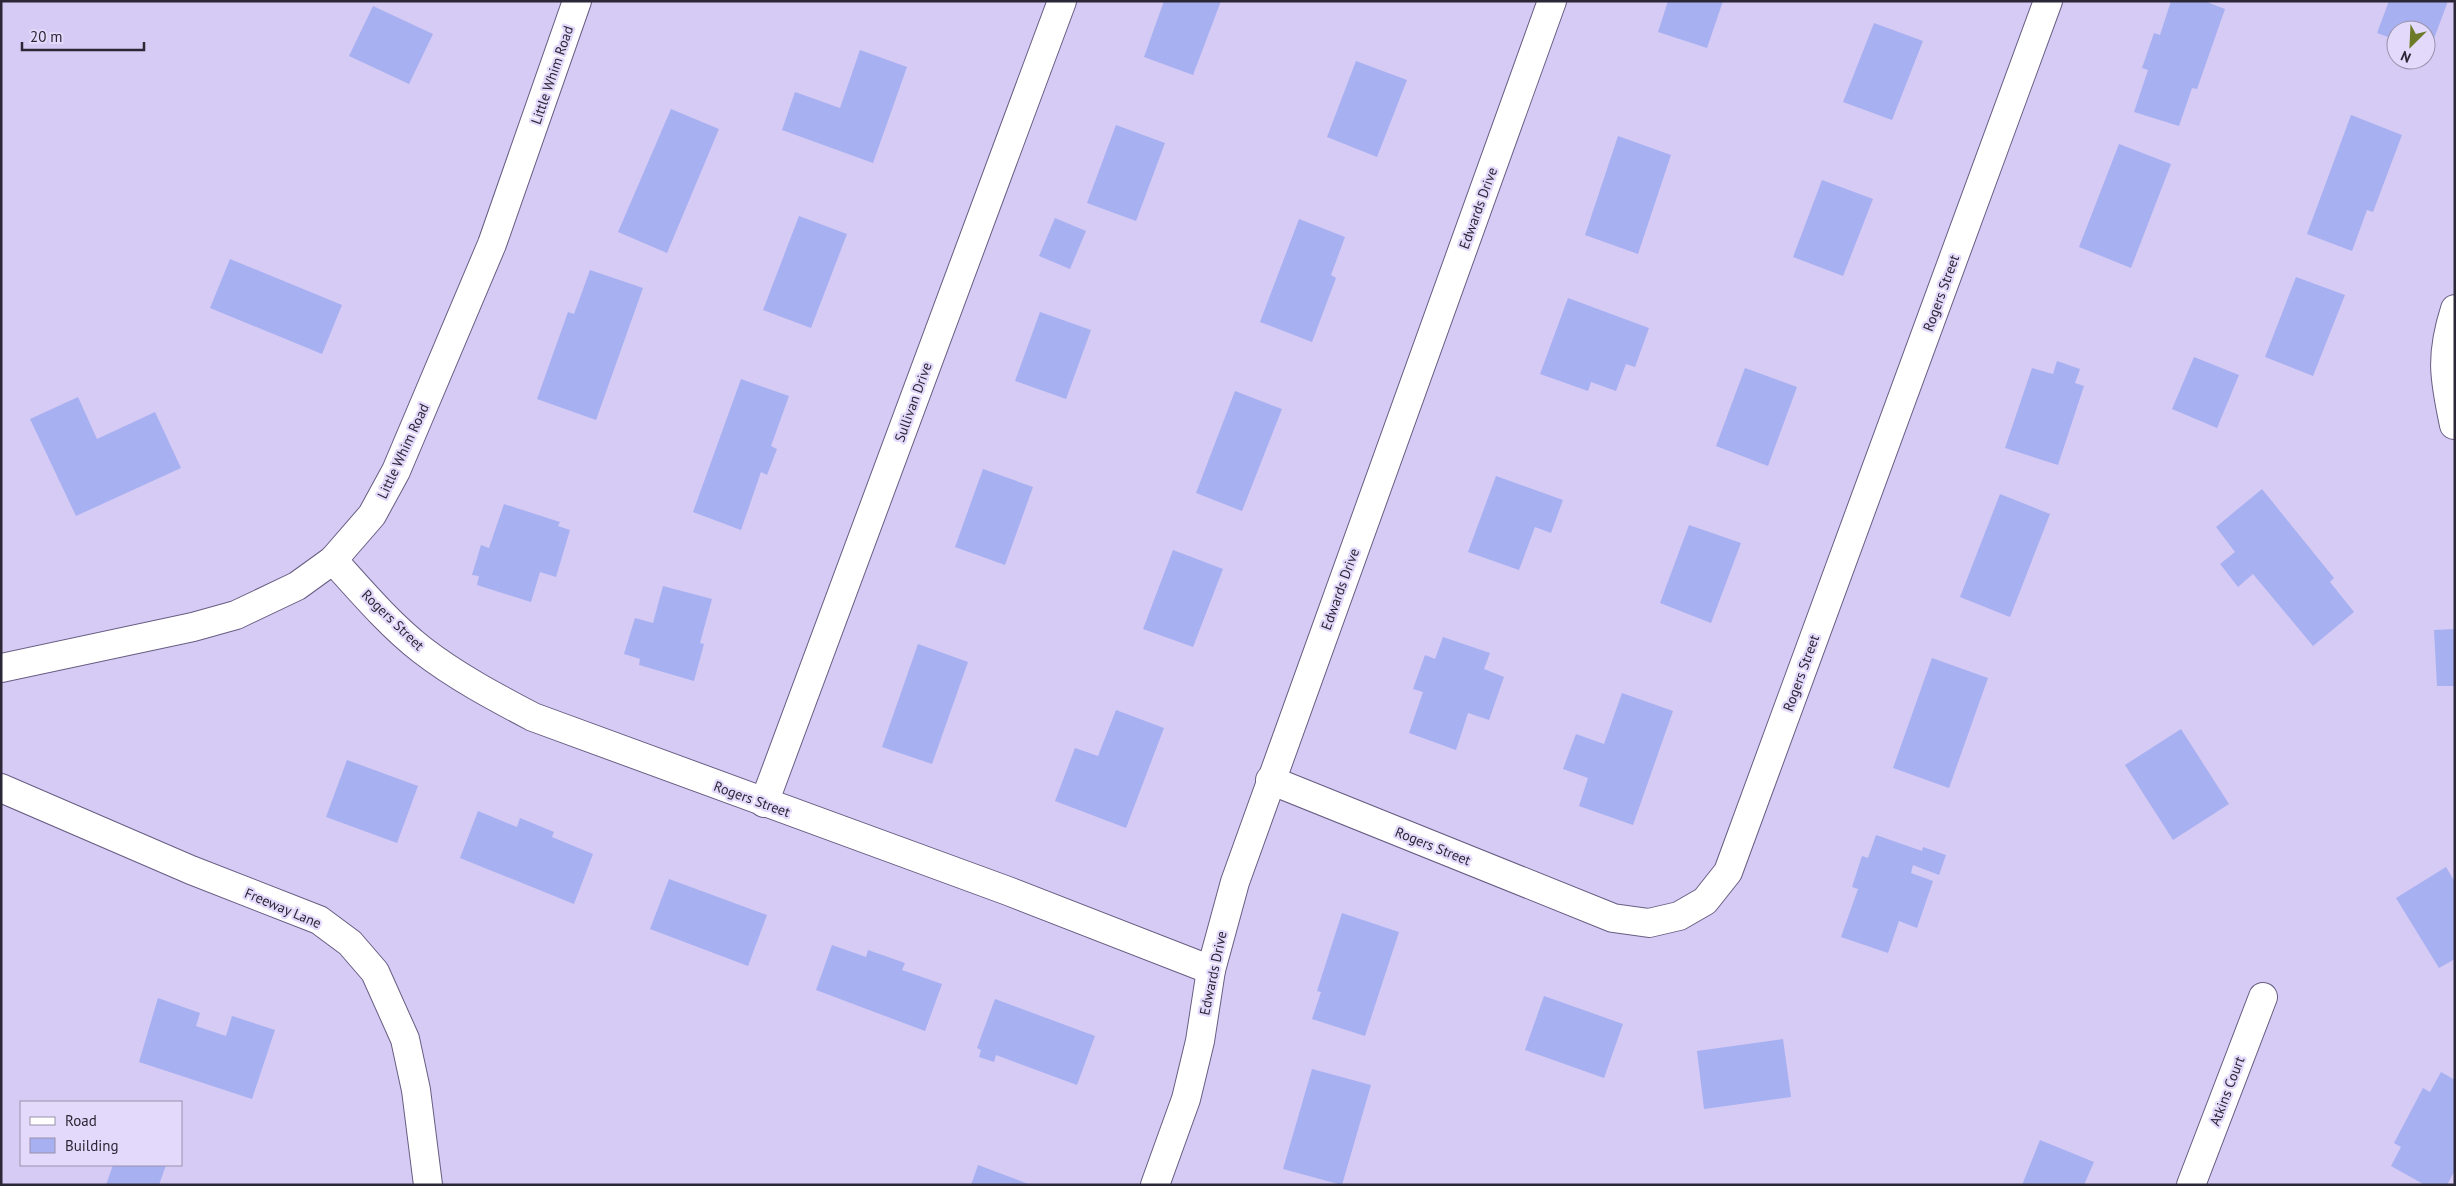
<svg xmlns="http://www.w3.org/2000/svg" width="2456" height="1186" font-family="'PT Sans',sans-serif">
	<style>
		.building { fill: #a7b0f1 }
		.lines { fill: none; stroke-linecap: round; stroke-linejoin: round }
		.street-casing { stroke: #685d82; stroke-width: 30 }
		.secondary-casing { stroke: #685d82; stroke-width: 30 }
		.street { stroke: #fff; stroke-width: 28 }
		.secondary { stroke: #fff; stroke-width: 28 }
		.labels { text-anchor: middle; stroke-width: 4.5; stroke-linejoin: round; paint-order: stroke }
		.street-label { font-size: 14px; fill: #2b2736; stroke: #e3d9fb }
	</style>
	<rect width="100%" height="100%" fill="#d6cbf4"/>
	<g class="building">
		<path d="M 1164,1 L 1221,1 L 1193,75 L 1144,57 Z"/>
		<path d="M 1668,1 L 1723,1 L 1707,48 L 1658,32 Z"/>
		<path d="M 2171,1 L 2204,1 L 2225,9 L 2197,89 L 2192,88 L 2179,126 L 2134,112 L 2148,70 L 2142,68 L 2154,33 L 2160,35 Z"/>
		<path d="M 2389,1 L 2448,1 L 2429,52 L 2426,51 L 2426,30 L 2396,30 L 2396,40 L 2377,33 Z"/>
		<path d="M 373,6 L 433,34 L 409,84 L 349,56 Z"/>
		<path d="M 1874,23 L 1923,41 L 1892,120 L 1843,102 Z"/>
		<path d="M 860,50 L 907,67 L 873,163 L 782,130 L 795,92 L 840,108 Z"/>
		<path d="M 1356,61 L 1407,80 L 1377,157 L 1327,137 Z"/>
		<path d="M 671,109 L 719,129 L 667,253 L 618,232 Z"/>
		<path d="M 2351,115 L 2402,135 L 2373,212 L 2367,210 L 2352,251 L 2307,234 Z"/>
		<path d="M 1116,125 L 1165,143 L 1136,221 L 1087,203 Z"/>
		<path d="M 1618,136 L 1671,155 L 1638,254 L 1585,235 Z"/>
		<path d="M 2119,144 L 2171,164 L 2131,268 L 2079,247 Z"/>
		<path d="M 1822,180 L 1873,199 L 1843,276 L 1793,257 Z"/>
		<path d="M 799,216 L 847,234 L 811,328 L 763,310 Z"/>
		<path d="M 1055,218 L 1086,231 L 1070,269 L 1039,256 Z"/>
		<path d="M 1299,219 L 1345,237 L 1331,275 L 1336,278 L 1312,342 L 1260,322 Z"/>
		<path d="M 230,259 L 342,305 L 322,354 L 210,308 Z"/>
		<path d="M 590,270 L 643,288 L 596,420 L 537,399 L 568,312 L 574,314 Z"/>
		<path d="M 2296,277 L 2345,295 L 2313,376 L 2265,357 Z"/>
		<path d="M 1568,298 L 1649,328 L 1635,367 L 1626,364 L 1616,391 L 1591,382 L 1588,391 L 1540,374 Z"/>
		<path d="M 1040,312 L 1091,330 L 1066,399 L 1015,381 Z"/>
		<path d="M 2194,357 L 2239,375 L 2217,428 L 2172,409 Z"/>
		<path d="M 2057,361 L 2080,369 L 2075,383 L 2084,386 L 2058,465 L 2005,448 L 2032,368 L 2053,374 Z"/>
		<path d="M 1745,368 L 1797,387 L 1768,466 L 1716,446 Z"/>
		<path d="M 741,379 L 789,396 L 771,446 L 777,449 L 767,475 L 761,472 L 741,530 L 693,512 Z"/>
		<path d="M 1235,391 L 1282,409 L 1242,511 L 1196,493 Z"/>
		<path d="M 78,397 L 97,439 L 155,412 L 181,468 L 76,516 L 30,419 Z"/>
		<path d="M 983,469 L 1033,487 L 1005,565 L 955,547 Z"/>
		<path d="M 1496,476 L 1563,500 L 1551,533 L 1535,527 L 1519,570 L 1468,552 Z"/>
		<path d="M 2262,489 L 2334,578 L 2330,582 L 2354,612 L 2313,646 L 2253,574 L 2238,587 L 2220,564 L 2235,552 L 2216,527 Z"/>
		<path d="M 2000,494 L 2050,514 L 2010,617 L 1960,597 Z"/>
		<path d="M 504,504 L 560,522 L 558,526 L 570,530 L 556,577 L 540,572 L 531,602 L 477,585 L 479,576 L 472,575 L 481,545 L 489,548 Z"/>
		<path d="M 1689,525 L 1741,543 L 1711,623 L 1660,603 Z"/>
		<path d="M 1173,550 L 1223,569 L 1193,647 L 1143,629 Z"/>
		<path d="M 663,586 L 712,599 L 700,643 L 704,644 L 694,681 L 639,665 L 640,659 L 624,654 L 635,618 L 653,623 Z"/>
		<path d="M 2455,629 L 2455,686 L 2437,686 L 2434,630 Z"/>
		<path d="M 1443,637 L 1490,653 L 1484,669 L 1504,677 L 1489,720 L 1468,713 L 1456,750 L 1409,733 L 1423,692 L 1413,689 L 1425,655 L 1435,659 Z"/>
		<path d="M 918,644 L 968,662 L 932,764 L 882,747 Z"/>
		<path d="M 1932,658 L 1988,678 L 1949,788 L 1893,768 Z"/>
		<path d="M 1622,693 L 1673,711 L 1633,825 L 1579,806 L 1588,778 L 1563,769 L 1576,734 L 1604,744 Z"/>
		<path d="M 1116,710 L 1164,728 L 1126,828 L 1055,801 L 1075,748 L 1098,756 Z"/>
		<path d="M 2181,729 L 2229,804 L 2173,840 L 2125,765 Z"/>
		<path d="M 347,760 L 418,786 L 397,843 L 326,817 Z"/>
		<path d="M 478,811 L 517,827 L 520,818 L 554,832 L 552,837 L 593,854 L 574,904 L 460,858 Z"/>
		<path d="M 1876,835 L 1922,851 L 1923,847 L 1946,855 L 1939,875 L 1913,865 L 1911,873 L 1933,881 L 1917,928 L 1899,921 L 1888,953 L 1841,937 L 1858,889 L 1852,887 L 1862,856 L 1868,858 Z"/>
		<path d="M 2446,867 L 2455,882 L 2455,959 L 2439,968 L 2396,898 Z"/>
		<path d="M 669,879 L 767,915 L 748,966 L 650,929 Z"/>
		<path d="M 1342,913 L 1399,932 L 1365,1036 L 1312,1019 L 1321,992 L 1317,991 Z"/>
		<path d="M 832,945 L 866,957 L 868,950 L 905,963 L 902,970 L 942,984 L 925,1031 L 816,990 Z"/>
		<path d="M 1544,996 L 1623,1024 L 1604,1078 L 1525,1050 Z"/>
		<path d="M 158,998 L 200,1013 L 196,1026 L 226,1036 L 232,1016 L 275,1030 L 252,1099 L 139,1062 Z"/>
		<path d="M 995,999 L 1095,1036 L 1077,1085 L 996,1055 L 994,1062 L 979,1057 L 981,1050 L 977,1048 Z"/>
		<path d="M 1783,1039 L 1791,1097 L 1704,1109 L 1697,1051 Z"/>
		<path d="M 1312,1069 L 1371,1085 L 1342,1185 L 1283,1169 Z"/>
		<path d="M 2441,1072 L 2455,1080 L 2455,1170 L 2447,1185 L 2425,1185 L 2391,1166 L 2401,1147 L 2394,1143 L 2423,1088 L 2430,1092 Z"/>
		<path d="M 2040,1140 L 2094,1162 L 2084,1185 L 2022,1185 Z"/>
		<path d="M 113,1165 L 166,1165 L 159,1185 L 106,1185 Z"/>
		<path d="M 978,1165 L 1031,1185 L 971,1185 Z"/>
	</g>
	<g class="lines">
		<g class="street-casing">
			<g id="street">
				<path d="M 2454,425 C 2444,378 2440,356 2455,309"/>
				<path d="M 333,560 C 361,591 389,624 422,650 C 457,677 495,697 533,717 L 1008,891 L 1211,970"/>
				<path d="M 1270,780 L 1613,918 L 1649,923 L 1679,916 L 1705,901 L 1728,872 L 2048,1"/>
				<path d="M 1,788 L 191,870 L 319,920 L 350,943 L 375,972 L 405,1039 L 416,1090 L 428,1185"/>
				<path d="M 764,803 L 1062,1"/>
				<path d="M 1155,1185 L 1186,1099 L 1200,1041 L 1211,970 L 1235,882 L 1552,1"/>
				<path d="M 2191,1185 L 2263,997"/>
			</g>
		</g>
		<g class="secondary-casing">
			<path id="secondary" d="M 1,668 L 193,627 L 236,615 L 297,586 L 333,560 L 372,515 L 396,471 L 492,244 L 577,1"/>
		</g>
		<use href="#street" class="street"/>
		<use href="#secondary" class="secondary"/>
	</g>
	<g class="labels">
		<g class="street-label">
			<text transform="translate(552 75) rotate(-71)" y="5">Little Whim Road</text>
			<text transform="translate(1478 208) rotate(-70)" y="5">Edwards Drive</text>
			<text transform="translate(1941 293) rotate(-70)" y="5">Rogers Street</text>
			<text transform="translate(913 402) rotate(-70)" y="5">Sullivan Drive</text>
			<text transform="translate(403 451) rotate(-65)" y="5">Little Whim Road</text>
			<text transform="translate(1340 589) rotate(-70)" y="5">Edwards Drive</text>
			<text transform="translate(393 620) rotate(44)" y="5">Rogers Street</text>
			<text transform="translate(1801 673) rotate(-70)" y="5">Rogers Street</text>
			<text transform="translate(752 799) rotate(20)" y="5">Rogers Street</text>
			<text transform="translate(1433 846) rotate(22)" y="5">Rogers Street</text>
			<text transform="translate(283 908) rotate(23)" y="5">Freeway Lane</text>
			<text transform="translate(1213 973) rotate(-78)" y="5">Edwards Drive</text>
			<text transform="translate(2227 1091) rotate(-69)" y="5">Atkins Court</text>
		</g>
	</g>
	<rect width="2456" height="1186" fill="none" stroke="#2b2736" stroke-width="5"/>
	<rect x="20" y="1101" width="162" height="65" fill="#e3d9fb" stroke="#9992ac"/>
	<rect x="30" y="1117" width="25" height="8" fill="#ffffff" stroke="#9992ac"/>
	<text x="65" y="1126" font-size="15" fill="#2b2736">Road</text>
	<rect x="30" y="1138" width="25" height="15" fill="#a7b0f1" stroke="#9992ac"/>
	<text x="65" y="1151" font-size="15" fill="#2b2736">Building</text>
	<g transform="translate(2411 45) rotate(204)"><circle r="24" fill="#e3d9fb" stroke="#9992ac"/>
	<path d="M0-4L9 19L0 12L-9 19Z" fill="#6d7a27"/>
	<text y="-8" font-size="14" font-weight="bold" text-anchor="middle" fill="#2b2736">N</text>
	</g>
	<path d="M22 42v8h122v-8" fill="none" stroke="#2b2736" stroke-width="2.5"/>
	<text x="30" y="42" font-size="15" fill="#2b2736" stroke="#e3d9fb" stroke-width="4" paint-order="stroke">20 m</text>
</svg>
